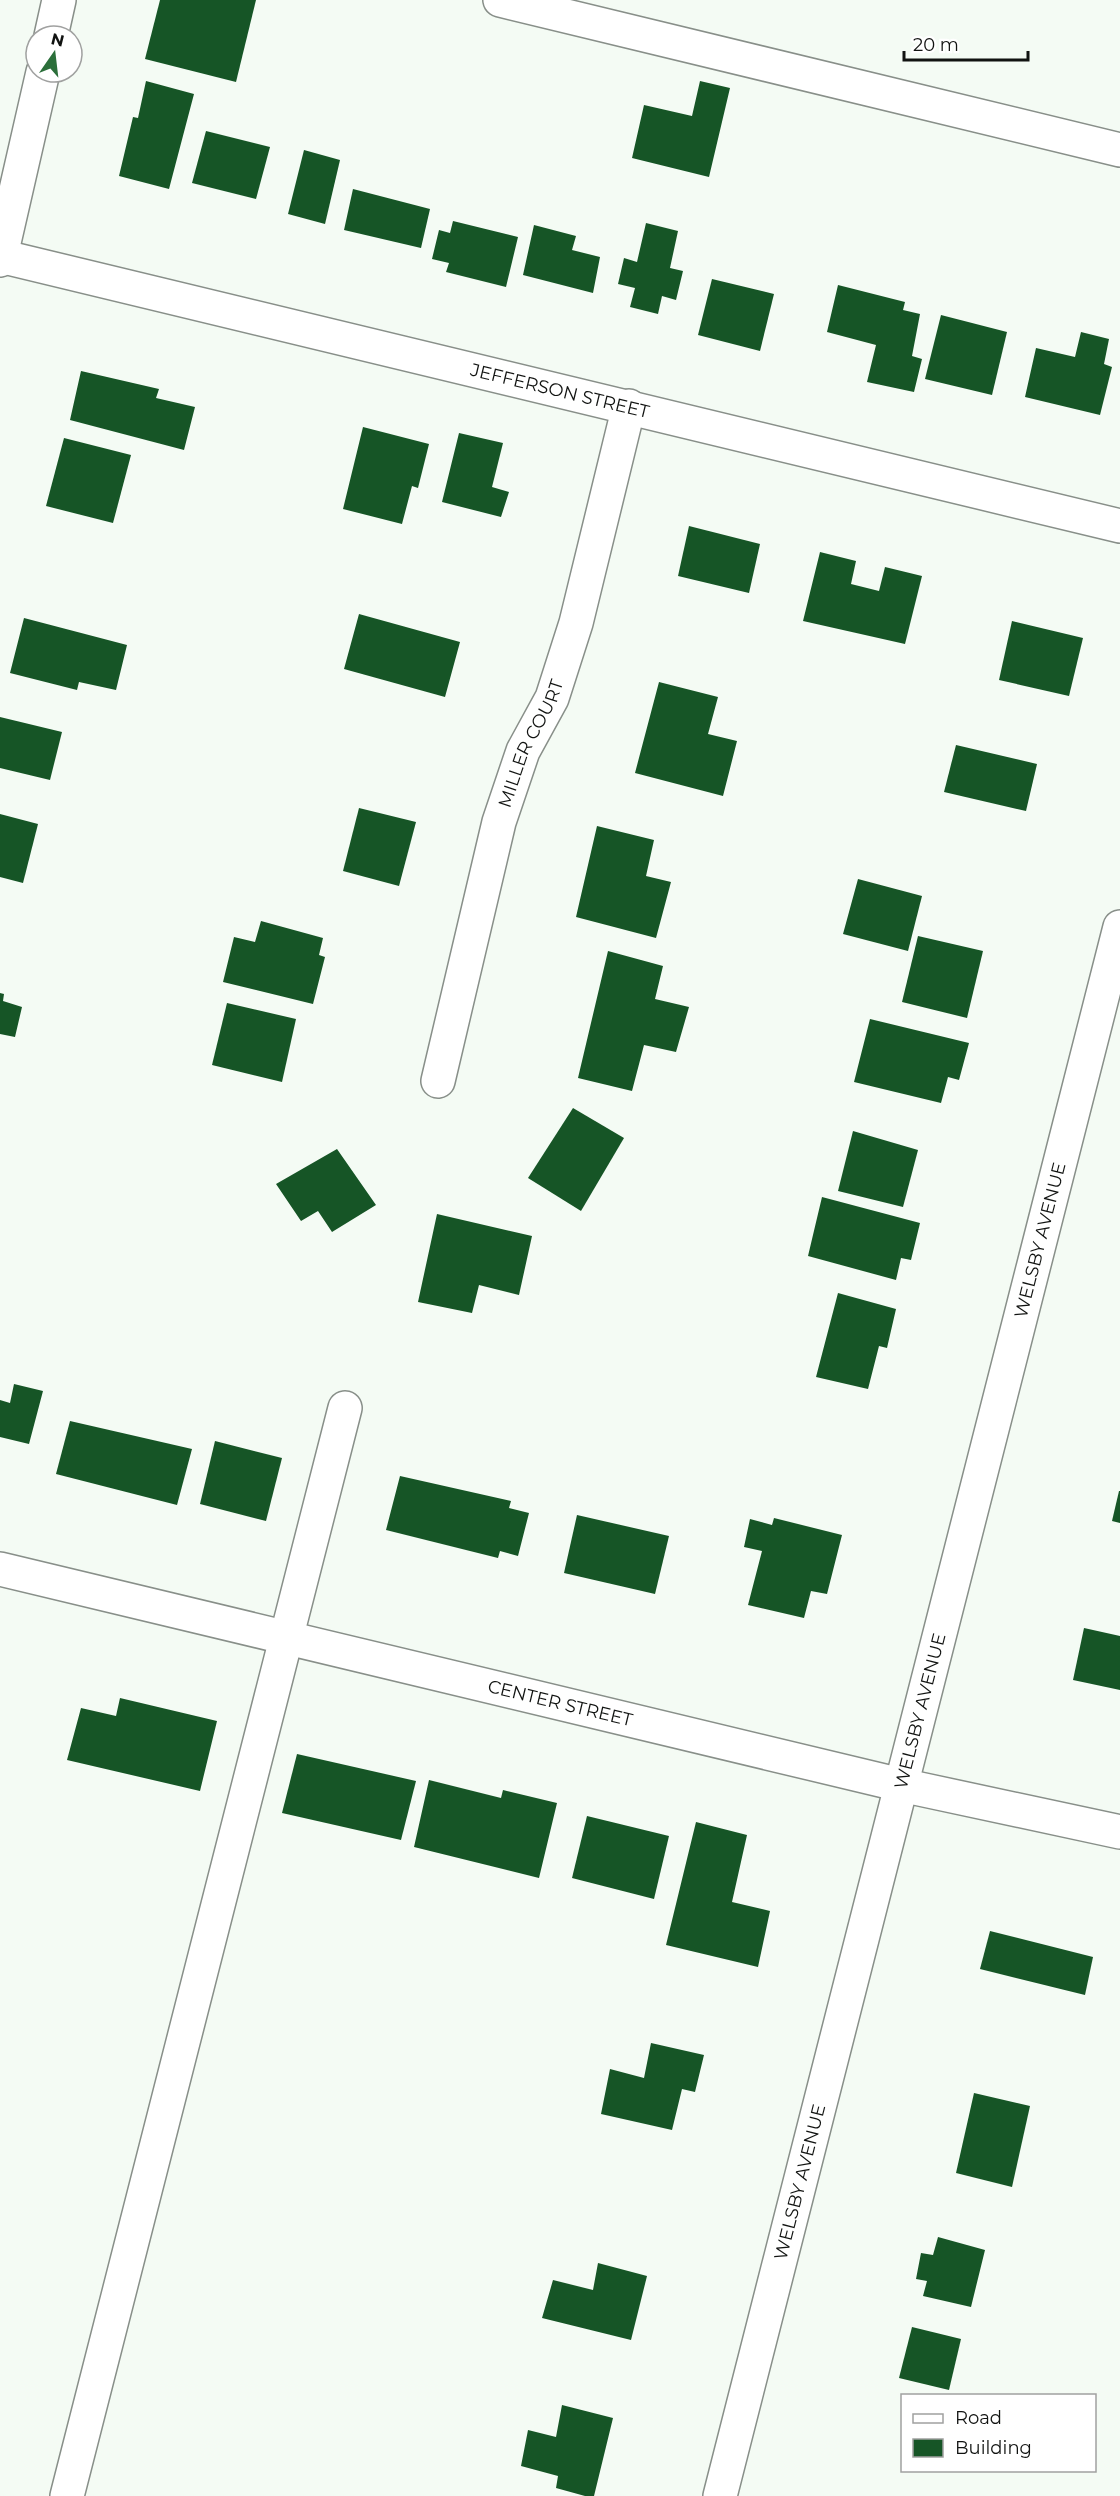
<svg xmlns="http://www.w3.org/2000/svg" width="1120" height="2496" font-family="Montserrat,sans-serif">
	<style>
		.building { fill: #165526 }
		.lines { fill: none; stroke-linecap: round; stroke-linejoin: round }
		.minor-casing { stroke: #888f89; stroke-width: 36 }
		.minor { stroke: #fff; stroke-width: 33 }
		.labels { text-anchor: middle; stroke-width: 6; stroke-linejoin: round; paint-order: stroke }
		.street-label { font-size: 18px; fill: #111311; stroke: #fff }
	</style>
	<rect width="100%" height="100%" fill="#f4fbf4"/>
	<g class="building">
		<path d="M 160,0 L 256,0 L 236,82 L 145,59 Z"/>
		<path d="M 146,81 L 194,94 L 169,189 L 119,176 L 133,117 L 138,118 Z"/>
		<path d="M 700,81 L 730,88 L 709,177 L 632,158 L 644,105 L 692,116 Z"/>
		<path d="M 206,131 L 270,147 L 256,199 L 192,183 Z"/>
		<path d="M 304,150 L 340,160 L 325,224 L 288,214 Z"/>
		<path d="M 353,189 L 430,209 L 421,248 L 344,230 Z"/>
		<path d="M 453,221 L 518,237 L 506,287 L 446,272 L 449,263 L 432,259 L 439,230 L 450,233 Z"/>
		<path d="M 646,223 L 678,231 L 670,268 L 683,271 L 676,300 L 662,296 L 658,314 L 630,307 L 635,288 L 618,284 L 624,258 L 637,262 Z"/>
		<path d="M 534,225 L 576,236 L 572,250 L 600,257 L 593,293 L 523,275 Z"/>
		<path d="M 712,279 L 774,294 L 760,351 L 698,335 Z"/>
		<path d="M 838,285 L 905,302 L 903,310 L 920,314 L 912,356 L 922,359 L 914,392 L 867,382 L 876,345 L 827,332 Z"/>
		<path d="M 941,315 L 1007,332 L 992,395 L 925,379 Z"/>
		<path d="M 1081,332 L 1109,339 L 1104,364 L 1112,367 L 1100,415 L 1025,397 L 1036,348 L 1075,357 Z"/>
		<path d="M 81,371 L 159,389 L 156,398 L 195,407 L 184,450 L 70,420 Z"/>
		<path d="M 363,427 L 429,444 L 418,488 L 412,486 L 402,524 L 343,509 Z"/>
		<path d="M 459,433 L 503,443 L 492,487 L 509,492 L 501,517 L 442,502 Z"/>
		<path d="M 64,438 L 131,455 L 113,523 L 46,506 Z"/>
		<path d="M 689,526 L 760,544 L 749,593 L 678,576 Z"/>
		<path d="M 820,552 L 856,561 L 851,584 L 879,591 L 885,567 L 922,576 L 905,644 L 803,621 Z"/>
		<path d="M 359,614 L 460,642 L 445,697 L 344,669 Z"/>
		<path d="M 24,618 L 127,645 L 116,690 L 79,682 L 77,690 L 10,673 Z"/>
		<path d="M 1012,621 L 1083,638 L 1069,696 L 999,680 Z"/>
		<path d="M 659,682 L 718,697 L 708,734 L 737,741 L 723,796 L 635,773 Z"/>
		<path d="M 0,717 L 62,732 L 50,780 L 0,768 Z"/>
		<path d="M 956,745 L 1037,764 L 1026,811 L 944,792 Z"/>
		<path d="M 359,808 L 416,822 L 399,886 L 343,871 Z"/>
		<path d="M 0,814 L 38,824 L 23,883 L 0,877 Z"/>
		<path d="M 597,826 L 654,840 L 646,876 L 671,882 L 656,938 L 576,917 Z"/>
		<path d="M 858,879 L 922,896 L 908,951 L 843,934 Z"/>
		<path d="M 261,921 L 323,938 L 319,955 L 325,957 L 313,1004 L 223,982 L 234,937 L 255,942 Z"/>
		<path d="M 918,936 L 983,951 L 967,1018 L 902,1002 Z"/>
		<path d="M 608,951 L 663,966 L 655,999 L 689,1007 L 676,1052 L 644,1045 L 632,1091 L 578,1078 Z"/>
		<path d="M 0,993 L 4,994 L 3,1001 L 22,1007 L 15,1037 L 0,1034 Z"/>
		<path d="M 227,1003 L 296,1019 L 282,1082 L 212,1065 Z"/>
		<path d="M 870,1019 L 969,1043 L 959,1080 L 948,1077 L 941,1103 L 854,1082 Z"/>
		<path d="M 573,1108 L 624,1138 L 581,1211 L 528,1178 Z"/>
		<path d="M 853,1131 L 918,1150 L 903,1207 L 838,1191 Z"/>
		<path d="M 337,1149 L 376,1205 L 332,1232 L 318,1211 L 301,1221 L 276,1184 Z"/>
		<path d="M 822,1197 L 920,1223 L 911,1260 L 901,1258 L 896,1280 L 808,1256 Z"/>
		<path d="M 437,1214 L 532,1236 L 519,1295 L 479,1285 L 472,1313 L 418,1302 Z"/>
		<path d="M 838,1293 L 896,1309 L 887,1348 L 879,1346 L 868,1389 L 816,1377 Z"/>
		<path d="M 14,1384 L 43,1391 L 29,1444 L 0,1437 L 0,1400 L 10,1403 Z"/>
		<path d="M 70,1421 L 192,1449 L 177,1505 L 56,1474 Z"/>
		<path d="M 215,1441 L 282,1458 L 266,1521 L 200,1504 Z"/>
		<path d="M 400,1476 L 511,1501 L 509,1508 L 529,1513 L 518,1556 L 500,1551 L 498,1558 L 386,1530 Z"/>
		<path d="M 1119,1491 L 1120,1491 L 1120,1523 L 1112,1521 Z"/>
		<path d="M 577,1515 L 669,1536 L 655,1594 L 564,1573 Z"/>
		<path d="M 774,1518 L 842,1535 L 827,1594 L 811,1591 L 804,1618 L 748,1605 L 762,1551 L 744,1547 L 750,1519 L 772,1525 Z"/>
		<path d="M 1084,1628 L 1120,1636 L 1120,1690 L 1073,1680 Z"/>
		<path d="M 120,1698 L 217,1721 L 200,1791 L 67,1760 L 81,1708 L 116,1716 Z"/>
		<path d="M 297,1754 L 416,1781 L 401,1840 L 282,1813 Z"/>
		<path d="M 429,1780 L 501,1798 L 503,1790 L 557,1803 L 539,1878 L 414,1847 Z"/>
		<path d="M 587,1816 L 669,1836 L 654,1899 L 572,1878 Z"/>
		<path d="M 696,1822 L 747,1835 L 732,1902 L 770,1911 L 758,1967 L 666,1945 Z"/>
		<path d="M 990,1931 L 1093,1957 L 1085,1995 L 980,1969 Z"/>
		<path d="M 651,2043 L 704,2055 L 695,2092 L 682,2089 L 672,2130 L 601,2114 L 610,2069 L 644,2078 Z"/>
		<path d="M 974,2093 L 1030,2106 L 1012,2187 L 956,2173 Z"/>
		<path d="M 938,2237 L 985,2250 L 971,2307 L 923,2296 L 927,2281 L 916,2279 L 921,2253 L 933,2255 Z"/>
		<path d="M 598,2263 L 647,2276 L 631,2340 L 542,2318 L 553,2280 L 593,2290 Z"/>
		<path d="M 912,2327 L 961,2339 L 949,2390 L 899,2378 Z"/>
		<path d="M 562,2405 L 613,2418 L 594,2496 L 585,2496 L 556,2488 L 558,2476 L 521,2466 L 528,2430 L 556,2437 Z"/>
	</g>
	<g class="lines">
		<g class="minor-casing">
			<g id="minor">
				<path d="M 500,0 L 1120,150"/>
				<path d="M 51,36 L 59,0"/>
				<path id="s1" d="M 0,256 L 1120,526"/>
				<path d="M 0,260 L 43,72"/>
				<path id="s2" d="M 438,1081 L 499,822 L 523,751 L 552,698 L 576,623 L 629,406"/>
				<path id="s3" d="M 0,1569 L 901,1785 L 1120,1832"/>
				<path d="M 67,2496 L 345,1408"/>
				<path id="s4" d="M 720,2496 L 1120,927"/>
			</g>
		</g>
		<use href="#minor" class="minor"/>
	</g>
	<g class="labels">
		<g class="street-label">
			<text dy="6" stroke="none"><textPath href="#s1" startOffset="576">JEFFERSON STREET</textPath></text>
			<text dy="6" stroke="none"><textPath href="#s2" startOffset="351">MILLER COURT</textPath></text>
			<text dy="6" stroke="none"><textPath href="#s4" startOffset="1296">WELSBY AVENUE</textPath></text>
			<text dy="6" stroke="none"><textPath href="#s3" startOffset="576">CENTER STREET</textPath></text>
			<text dy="6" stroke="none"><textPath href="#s4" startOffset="810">WELSBY AVENUE</textPath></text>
			<text dy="6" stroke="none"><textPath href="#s4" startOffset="324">WELSBY AVENUE</textPath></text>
		</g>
	</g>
	<rect x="901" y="2394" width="195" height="78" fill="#ffffff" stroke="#a0a1a0" stroke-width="1.5"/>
	<rect x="913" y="2414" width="30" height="9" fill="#ffffff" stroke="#a0a1a0" stroke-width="1.5"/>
	<text x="955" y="2424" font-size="18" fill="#111311">Road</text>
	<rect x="913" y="2439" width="30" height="18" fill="#165526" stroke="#a0a1a0" stroke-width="1.5"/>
	<text x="955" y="2454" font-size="18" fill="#111311">Building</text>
	<g transform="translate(54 54) rotate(14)"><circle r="28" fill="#ffffff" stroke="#a0a1a0" stroke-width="1.5"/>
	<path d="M0-4.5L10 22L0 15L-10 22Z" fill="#2b6f3a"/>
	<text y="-9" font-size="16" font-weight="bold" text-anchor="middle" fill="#111311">N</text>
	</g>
	<path d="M904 51v9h124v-9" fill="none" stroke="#111311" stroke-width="3"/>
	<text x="913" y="51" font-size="18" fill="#111311" stroke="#ffffff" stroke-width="4.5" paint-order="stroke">20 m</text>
</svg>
